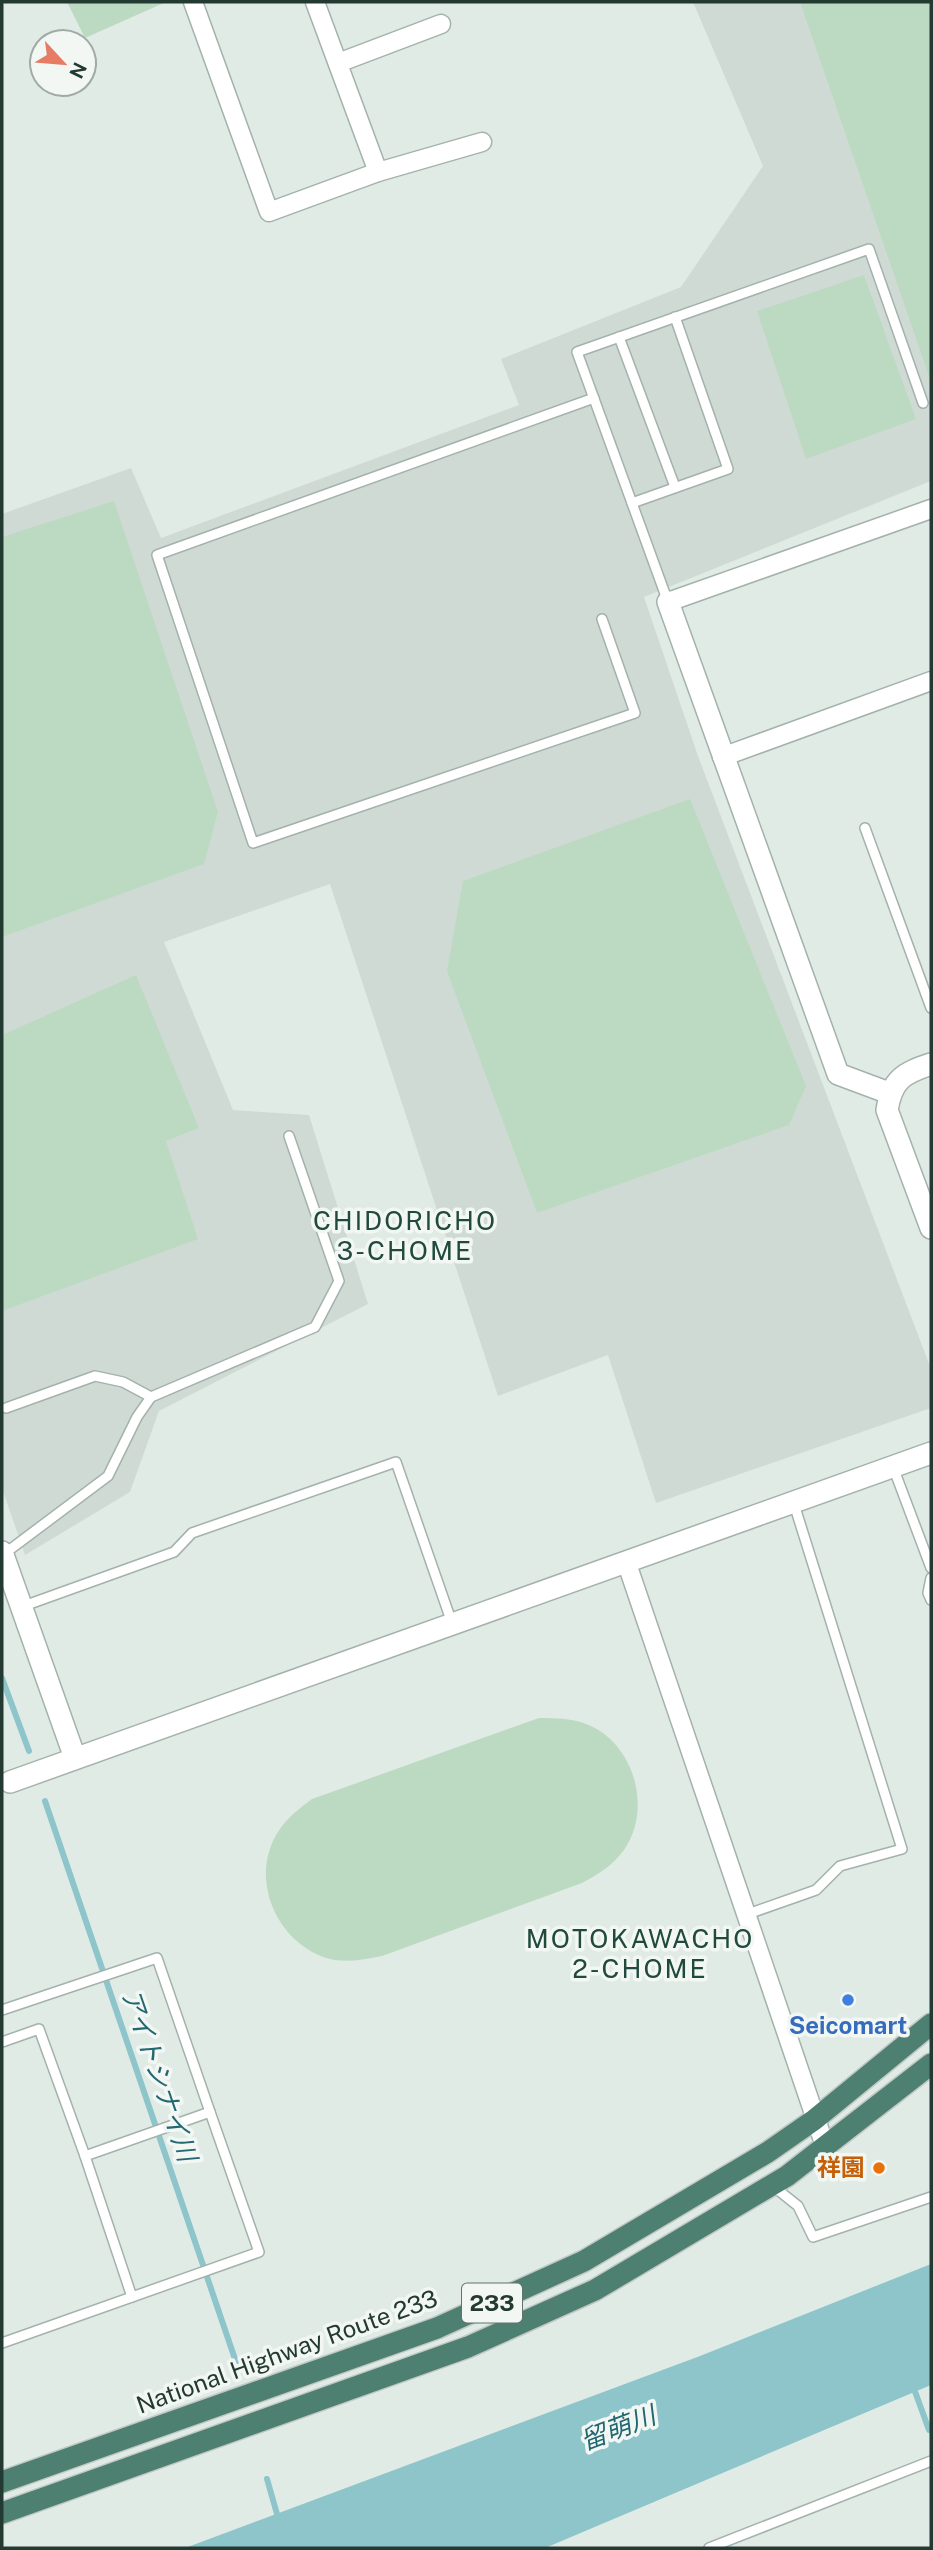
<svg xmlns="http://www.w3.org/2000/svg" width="933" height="2550" font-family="'Public Sans','Noto Sans JP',sans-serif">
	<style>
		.built { fill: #d0dad5 }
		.green { fill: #bcdac2 }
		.water { fill: #8ec5cb }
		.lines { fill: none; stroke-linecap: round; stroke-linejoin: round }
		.stream { stroke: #8ec5cb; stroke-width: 6 }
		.service-casing { stroke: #a4b2ac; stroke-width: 12 }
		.minor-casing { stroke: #a4b2ac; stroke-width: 21 }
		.tertiary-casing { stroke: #a4b2ac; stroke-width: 24 }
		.trunk-casing { stroke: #c1c8c6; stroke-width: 24 }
		.service { stroke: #fff; stroke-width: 9 }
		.minor { stroke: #fff; stroke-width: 18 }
		.tertiary { stroke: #fff; stroke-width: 21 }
		.trunk { stroke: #4e8071; stroke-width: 21 }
		.shop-dot { fill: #3f7fe0; stroke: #f2f7f4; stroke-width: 2.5 }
		.food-dot { fill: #e8710a; stroke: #f2f7f4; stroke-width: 2.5 }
		.labels { text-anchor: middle; stroke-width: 7; stroke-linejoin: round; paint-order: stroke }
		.shield { fill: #f2f7f4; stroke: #61736c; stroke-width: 2 }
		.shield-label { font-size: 23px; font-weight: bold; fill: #233a32 }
		.shop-label { font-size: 24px; font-weight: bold; fill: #366cbe; stroke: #f2f7f4 }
		.food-label { font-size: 24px; font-weight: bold; fill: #c56008; stroke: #f2f7f4; text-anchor: end }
		.street-label { font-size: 24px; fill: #233a32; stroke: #f2f7f4 }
		.neighbourhood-label { font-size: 26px; letter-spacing: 2px; fill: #214a3e; stroke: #f2f7f4 }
		.water-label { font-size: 26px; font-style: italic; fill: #226871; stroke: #f2f7f4 }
	</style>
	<rect width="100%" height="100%" fill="#e1ebe6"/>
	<path class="built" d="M 693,2 L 931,2 L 931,481 L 644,597 L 698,756 L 931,1369 L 931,1408 L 656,1503 L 608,1355 L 498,1396 L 330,884 L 164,942 L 233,1110 L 309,1115 L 368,1304 L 159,1411 L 130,1492 L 25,1555 L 2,1488 L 2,514 L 131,468 L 161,538 L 519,405 L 501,359 L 681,287 L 763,166 Z"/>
	<g class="green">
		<path d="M 67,2 L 166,2 L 85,38 Z"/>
		<path d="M 800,2 L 931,2 L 931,382 Z"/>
		<path d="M 864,275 L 916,419 L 806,459 L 757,311 Z"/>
		<path d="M 114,501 L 218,812 L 204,864 L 2,937 L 2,537 Z"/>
		<path d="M 690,799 L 806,1086 L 789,1125 L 537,1213 L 447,971 L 463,881 Z"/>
		<path d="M 136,975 L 199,1128 L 166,1141 L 198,1239 L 2,1311 L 2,1035 Z"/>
		<path d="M 539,1718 C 558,1718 575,1718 593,1727 C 635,1748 652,1810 624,1850 C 613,1865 599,1874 582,1883 L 382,1956 C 362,1960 343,1964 323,1957 C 277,1940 251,1882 275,1837 C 284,1820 297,1810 312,1799 Z"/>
	</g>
	<path class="water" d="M 931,2264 L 931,2385 L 545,2548 L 185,2548 L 700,2356 Z"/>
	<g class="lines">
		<g class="stream">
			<path d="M 2,1678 L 29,1751"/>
			<path d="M 45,1801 L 236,2362"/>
			<path d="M 913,2386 L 929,2430"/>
			<path d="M 267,2479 L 279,2521"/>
		</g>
		<g class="service-casing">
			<g id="service">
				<path d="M 619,337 L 675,487"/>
				<path d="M 594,398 L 157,555 L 253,843 L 635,713 L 602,619"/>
				<path d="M 632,503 L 728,469 L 675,317"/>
				<path d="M 668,602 L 577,352 L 869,249 L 923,403"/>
				<path d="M 865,828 L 931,1008"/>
				<path d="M 6,1408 L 95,1376 L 123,1382 L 151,1397"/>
				<path d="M 893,1467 L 931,1568"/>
				<path d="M 4,1554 L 108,1476 L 137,1417 L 151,1397 L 315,1327 L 339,1281 L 289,1136"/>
				<path d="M 931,1578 L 928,1593 L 931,1600"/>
				<path d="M 21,1607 L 174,1552 L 192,1533 L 396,1462 L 452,1623"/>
				<path d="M 745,1915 L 816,1890 L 840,1866 L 902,1849 L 794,1504"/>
				<path d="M 2,2010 L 157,1958 L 210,2112 L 85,2156 L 132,2297"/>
				<path d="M 2,2042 L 39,2029 L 85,2156"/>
				<path d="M 773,2186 L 798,2206 L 813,2237 L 931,2197"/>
				<path d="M 2,2343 L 259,2252 L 210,2112"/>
				<path d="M 709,2548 L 931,2461"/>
			</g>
		</g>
		<g class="minor-casing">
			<g id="minor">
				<path d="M 193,2 L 269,212 L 378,172 L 482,142"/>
				<path d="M 315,2 L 378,172"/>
				<path d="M 338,63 L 441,24"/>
				<path d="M 668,602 L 931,509"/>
				<path d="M 722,757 L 931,681"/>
				<path d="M 626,1561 L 825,2146"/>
			</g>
		</g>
		<g class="tertiary-casing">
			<g id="tertiary">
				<path d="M 668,602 L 838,1074 L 889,1093"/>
				<path d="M 931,1064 C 904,1073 892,1079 887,1110 L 931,1228"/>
				<path d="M 2,1552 L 75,1758"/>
				<path d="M 10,1782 L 931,1453"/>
			</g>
		</g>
		<g class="trunk-casing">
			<g id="trunk">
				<path d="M 2,2482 L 437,2328 L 584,2261 L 768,2152 L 814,2120 L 931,2024"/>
				<path d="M 2,2513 L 468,2347 L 595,2290 L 787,2176 L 931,2064"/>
			</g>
		</g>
		<use href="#service" class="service"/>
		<use href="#minor" class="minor"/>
		<use href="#tertiary" class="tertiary"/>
		<use href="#trunk" class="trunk"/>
	</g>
	<circle class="shop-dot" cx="848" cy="2000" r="7"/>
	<circle class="food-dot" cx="879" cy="2168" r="7"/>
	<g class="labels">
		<rect class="shield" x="462" y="2283.5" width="60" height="39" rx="5"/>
		<g class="shield-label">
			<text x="492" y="2311">233</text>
		</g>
		<g class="shop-label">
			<text x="848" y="2034">Seicomart</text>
		</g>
		<g class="food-label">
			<text x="865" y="2176">祥園</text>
		</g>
		<g class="street-label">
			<text transform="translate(287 2352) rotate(-20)" y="8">National Highway Route 233</text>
		</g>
		<g class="neighbourhood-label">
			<text x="405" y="1230">CHIDORICHO<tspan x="405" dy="30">3-CHOME</tspan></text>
			<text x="640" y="1948">MOTOKAWACHO<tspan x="640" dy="30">2-CHOME</tspan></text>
		</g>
		<g class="water-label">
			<text transform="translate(159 2075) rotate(71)" y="9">アイトシナイ川</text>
			<text transform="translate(618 2428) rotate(-21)" y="9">留萌川</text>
		</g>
	</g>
	<rect width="933" height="2550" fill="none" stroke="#233a32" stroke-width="7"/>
	<g transform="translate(63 63) rotate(116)"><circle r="33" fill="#f2f7f4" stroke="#9faba6" stroke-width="2"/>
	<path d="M0-5L12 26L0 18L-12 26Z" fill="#e67c64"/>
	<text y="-10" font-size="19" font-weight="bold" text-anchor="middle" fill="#233a32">N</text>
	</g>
</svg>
